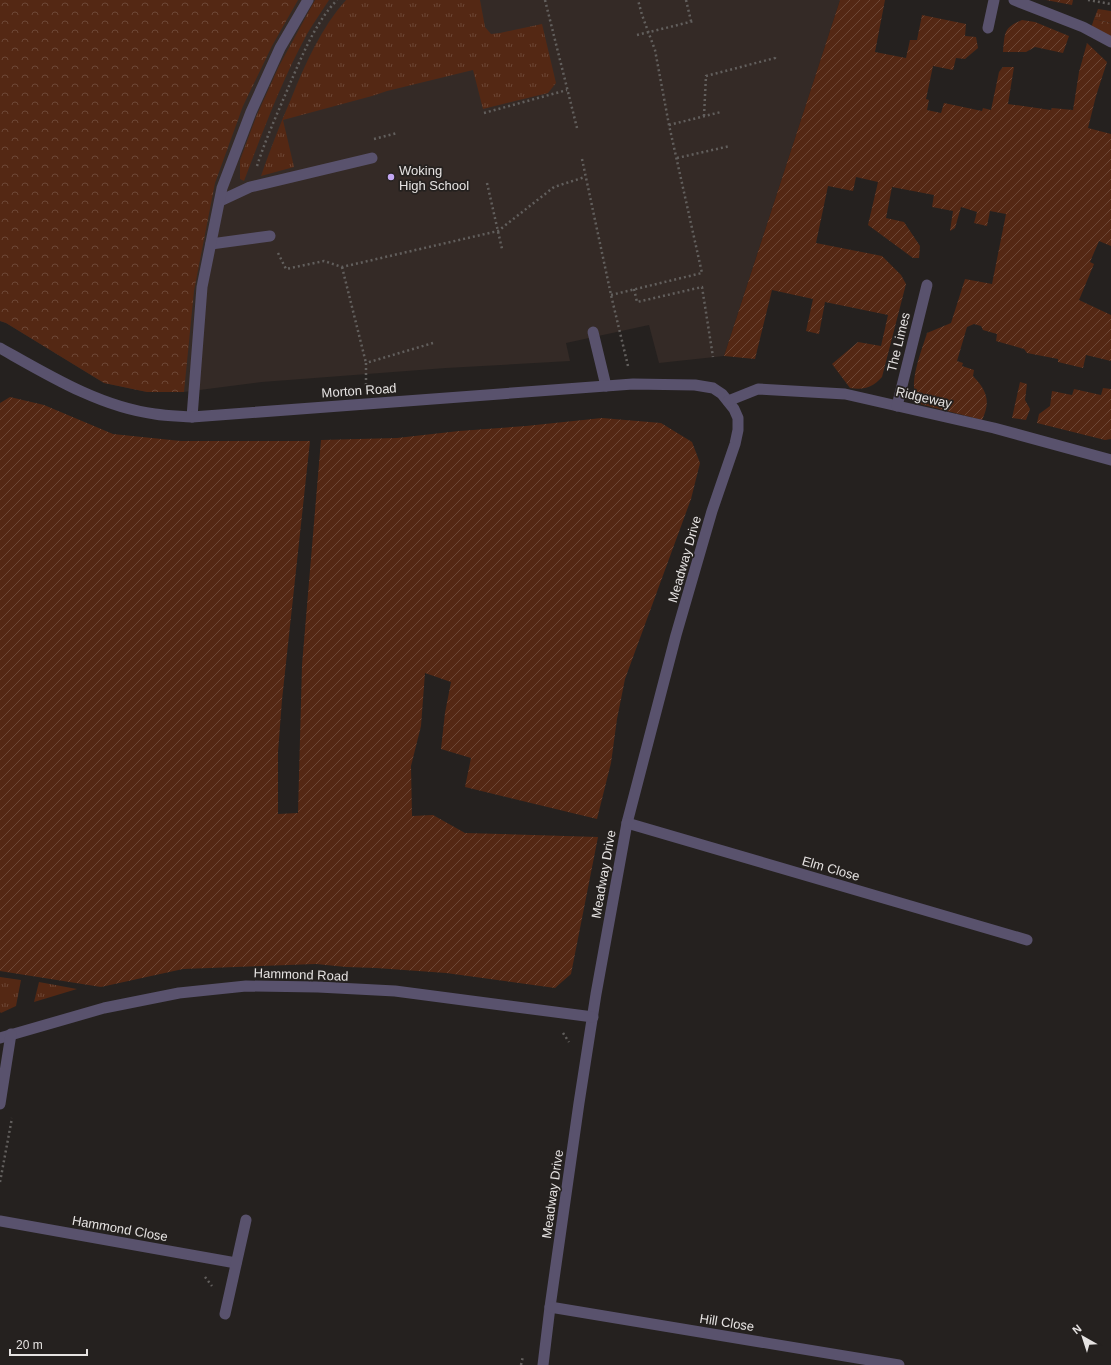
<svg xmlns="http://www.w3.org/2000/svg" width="1111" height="1365" font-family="Helvetica,sans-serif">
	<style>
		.built { fill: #342a26 }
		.grass { fill: url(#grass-tufts) }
		.forest { fill: url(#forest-crowns) }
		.garden { fill: url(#garden-furrows) }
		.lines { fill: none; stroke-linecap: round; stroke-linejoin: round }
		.path { stroke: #625f5d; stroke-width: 2.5; stroke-dasharray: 2 3; stroke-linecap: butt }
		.service { stroke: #59526d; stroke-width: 11 }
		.minor { stroke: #59526d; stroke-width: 11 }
		.poi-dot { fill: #c3a7f2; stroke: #25211f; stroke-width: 1.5 }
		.labels { text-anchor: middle; stroke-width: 3.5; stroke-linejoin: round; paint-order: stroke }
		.poi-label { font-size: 13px; fill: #e6e3e2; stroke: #25211f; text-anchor: start }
		.street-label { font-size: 13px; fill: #e6e3e2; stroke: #25211f }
	</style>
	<defs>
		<pattern id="grass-tufts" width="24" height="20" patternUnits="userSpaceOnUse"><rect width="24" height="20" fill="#542814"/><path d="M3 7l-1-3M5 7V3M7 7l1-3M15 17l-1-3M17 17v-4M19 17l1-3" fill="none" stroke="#6d4736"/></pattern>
		<pattern id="forest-crowns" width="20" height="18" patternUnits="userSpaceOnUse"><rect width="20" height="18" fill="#542814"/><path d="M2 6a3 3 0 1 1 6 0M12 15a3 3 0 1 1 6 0" fill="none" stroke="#6d4736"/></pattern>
		<pattern id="garden-furrows" width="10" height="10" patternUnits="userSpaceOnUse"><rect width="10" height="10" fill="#542814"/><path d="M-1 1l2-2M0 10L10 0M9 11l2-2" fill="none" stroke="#6d4736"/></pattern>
	</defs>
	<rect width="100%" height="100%" fill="#25211f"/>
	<path class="built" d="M 0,0 L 840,0 L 724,356 L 659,363 L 649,325 L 566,343 L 570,361 L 446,368 L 262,382 L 184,392 L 147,392 L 104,383 L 6,323 L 0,321 Z"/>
	<g class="grass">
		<path d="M 315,0 L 329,0 C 322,11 314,22 307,34 C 282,80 263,131 244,181 L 240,179 L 240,160 L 256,117 L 279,66 Z"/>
		<path d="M 346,0 L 480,0 L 485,27 L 491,34 L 500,33 L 542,24 L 556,83 L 548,93 L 483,109 L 473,70 L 387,91 L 372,96 L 283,120 L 294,167 L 261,176 C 270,150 280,124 291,99 C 305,64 321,28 346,0 Z"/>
		<path d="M 1098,9 L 1111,11 L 1111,23 L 1094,19 Z"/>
		<path d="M 0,977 L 21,980 L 16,1006 L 1,1013 L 0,1012 Z"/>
		<path d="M 39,982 L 77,989 L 34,1002 Z"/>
	</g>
	<g class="forest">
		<path d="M 0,0 L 298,0 L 272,46 L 243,106 L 215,183 L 194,291 L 184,392 L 147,392 L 104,383 L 6,323 L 0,321 Z"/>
		<path d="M 1094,19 L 1111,23 L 1111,37 L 1091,28 Z"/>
	</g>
	<g class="garden">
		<path d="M 840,0 L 885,0 L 875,52 L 906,58 L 910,40 L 917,40 L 922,15 L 966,24 L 965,36 L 976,37 L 978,48 L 965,59 L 956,58 L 953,70 L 933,66 L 926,99 L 929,100 L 927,110 L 941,113 L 944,103 L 982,111 L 983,108 L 991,110 L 999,72 L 1003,67 L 1014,67 L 1008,104 L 1051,110 L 1052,108 L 1073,110 L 1079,72 L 1087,43 L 1107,62 L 1096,96 L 1088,128 L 1111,134 L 1111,246 L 1099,241 L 1090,262 L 1094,264 L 1079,300 L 1111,315 L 1111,361 L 1086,355 L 1083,368 L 1058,362 L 1058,359 L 1027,353 L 1024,349 L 996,341 L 997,334 L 983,330 L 981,326 L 974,324 L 967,327 L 957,361 L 963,363 L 962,366 L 974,370 L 973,376 C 987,391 991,401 982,420 L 920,404 C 905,390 922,350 927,333 L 951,323 L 965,279 L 992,284 L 1006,214 L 990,211 L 987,226 L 974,223 L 977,212 L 961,207 L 955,228 L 950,231 L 953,211 L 932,207 L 934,195 L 892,187 L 886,218 L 904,222 L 920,246 L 919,258 L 913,258 L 868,225 L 878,182 L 856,177 L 853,191 L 828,186 L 816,243 L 882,256 L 901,275 L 906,284 L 882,377 C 872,388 864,390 850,388 L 832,364 L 858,342 L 881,346 L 888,315 L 825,302 L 819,334 L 806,331 L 813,299 L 772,290 L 755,359 L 724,356 Z"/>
		<path d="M 1046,0 L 1073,0 L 1072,5 Z"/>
		<path d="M 1022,20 L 1035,22 L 1069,36 L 1063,53 L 1035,47 L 1026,52 L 1003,52 C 1005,33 1003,28 1022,20 Z"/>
		<path d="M 1020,382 L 1027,384 L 1025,400 L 1030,409 L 1026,420 L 1012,418 Z"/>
		<path d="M 1103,388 L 1111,389 L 1111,439 L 1105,440 L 1037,423 L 1039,414 L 1050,406 L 1052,391 L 1072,395 L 1074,389 L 1101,395 Z"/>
		<path d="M 10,397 L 44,405 L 113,434 L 181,441 L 310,441 L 282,700 L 278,752 L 278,814 L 298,813 L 302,665 L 321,440 L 397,438 L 459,431 L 526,426 L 602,418 L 661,423 L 692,442 L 700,463 L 691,499 L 625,679 L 617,719 L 611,763 L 597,819 L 465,787 L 471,758 L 441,749 L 445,713 L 451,682 L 425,673 L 421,726 L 411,766 L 412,816 L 433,815 L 465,833 L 598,837 L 571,974 L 555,988 L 446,973 L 376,968 L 346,967 L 316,964 L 183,969 L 101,987 L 0,971 L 0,403 Z"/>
	</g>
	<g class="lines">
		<g class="path">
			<path d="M 545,0 L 577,128"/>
			<path d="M 686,0 L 691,21"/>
			<path d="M 1088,0 L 1111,4"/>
			<path d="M 637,35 L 694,21"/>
			<path d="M 484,113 L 567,90"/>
			<path d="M 704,116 L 706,76 L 775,58 L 775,55"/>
			<path d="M 669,125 L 721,112"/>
			<path d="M 374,139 L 397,133"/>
			<path d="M 677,158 L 730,146"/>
			<path d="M 582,159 L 611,295 L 628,366"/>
			<path d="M 257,166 C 266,138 278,112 289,86 C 302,56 315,23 337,0"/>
			<path d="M 487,183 L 502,249"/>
			<path d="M 278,253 L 286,269 L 324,261 L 342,267 L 498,231 L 554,187 L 585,177"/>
			<path d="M 342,267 L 366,363"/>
			<path d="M 634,289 L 637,302 L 702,287 L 713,357"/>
			<path d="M 611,295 L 702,273 L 669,125 L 655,50 L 642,15 L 638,0"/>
			<path d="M 366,385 L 366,363 L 433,343"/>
			<path d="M 563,1033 L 569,1042"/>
			<path d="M 0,1182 L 12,1118"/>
			<path d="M 205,1277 L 212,1286"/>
			<path d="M 521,1365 L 523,1356"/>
		</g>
		<g class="service">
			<path d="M 220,201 L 250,187 L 372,158"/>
			<path d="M 211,244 L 270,236"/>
			<path d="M 593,332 L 606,386"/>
			<path d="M 192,417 L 202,287 L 222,188 L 251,112 L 280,48 L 308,0"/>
		</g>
		<g class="minor">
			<path d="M 1014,0 L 1083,27 L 1111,42"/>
			<path d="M 988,28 L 994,0"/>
			<path d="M 0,348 C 48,375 100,407 155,414 C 167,416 180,416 192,417 L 633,384 L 695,385 L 713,388 L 722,394 L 734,409 L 738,418 L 738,430 L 735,444 L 712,511 L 676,635 L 627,823 L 596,994 L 579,1103 L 550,1307 L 543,1365"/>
			<path d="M 728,401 L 758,389 L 845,394 L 994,428 L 1111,460"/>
			<path d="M 897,406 L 927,285"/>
			<path d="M 627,823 L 1027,940"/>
			<path d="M 0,1038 L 104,1008 L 179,993 L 246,986 L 318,987 L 395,991 L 593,1017"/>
			<path d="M 0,1104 L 11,1034"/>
			<path d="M 0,1221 L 236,1263"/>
			<path d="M 550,1307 L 899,1365"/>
			<path d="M 225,1314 L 246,1220"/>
		</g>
	</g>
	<circle class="poi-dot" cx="391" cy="177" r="4"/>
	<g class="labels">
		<g class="poi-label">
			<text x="399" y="175">Woking<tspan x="399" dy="15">High School</tspan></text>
		</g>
		<g class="street-label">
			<text transform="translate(898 342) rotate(-76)" y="5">The Limes</text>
			<text transform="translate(359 390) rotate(-4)" y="5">Morton Road</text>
			<text transform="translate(924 397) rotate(13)" y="5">Ridgeway</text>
			<text transform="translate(684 559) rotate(-74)" y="5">Meadway Drive</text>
			<text transform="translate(831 868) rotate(16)" y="5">Elm Close</text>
			<text transform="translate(603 874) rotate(-80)" y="5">Meadway Drive</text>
			<text transform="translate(301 974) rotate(2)" y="5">Hammond Road</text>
			<text transform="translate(552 1194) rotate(-82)" y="5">Meadway Drive</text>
			<text transform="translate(120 1228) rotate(10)" y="5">Hammond Close</text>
			<text transform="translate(727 1322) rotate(9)" y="5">Hill Close</text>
		</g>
	</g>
	<g transform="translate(1083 1337) rotate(321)" stroke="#25211f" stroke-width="3" paint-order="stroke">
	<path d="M0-3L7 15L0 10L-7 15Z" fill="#e6e3e2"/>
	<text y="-6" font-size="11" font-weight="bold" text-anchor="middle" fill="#e6e3e2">N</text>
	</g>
	<path d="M10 1349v6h77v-6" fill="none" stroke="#e6e3e2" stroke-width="2"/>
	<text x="16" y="1349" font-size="12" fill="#e6e3e2" stroke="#25211f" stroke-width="3" paint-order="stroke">20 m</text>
</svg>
